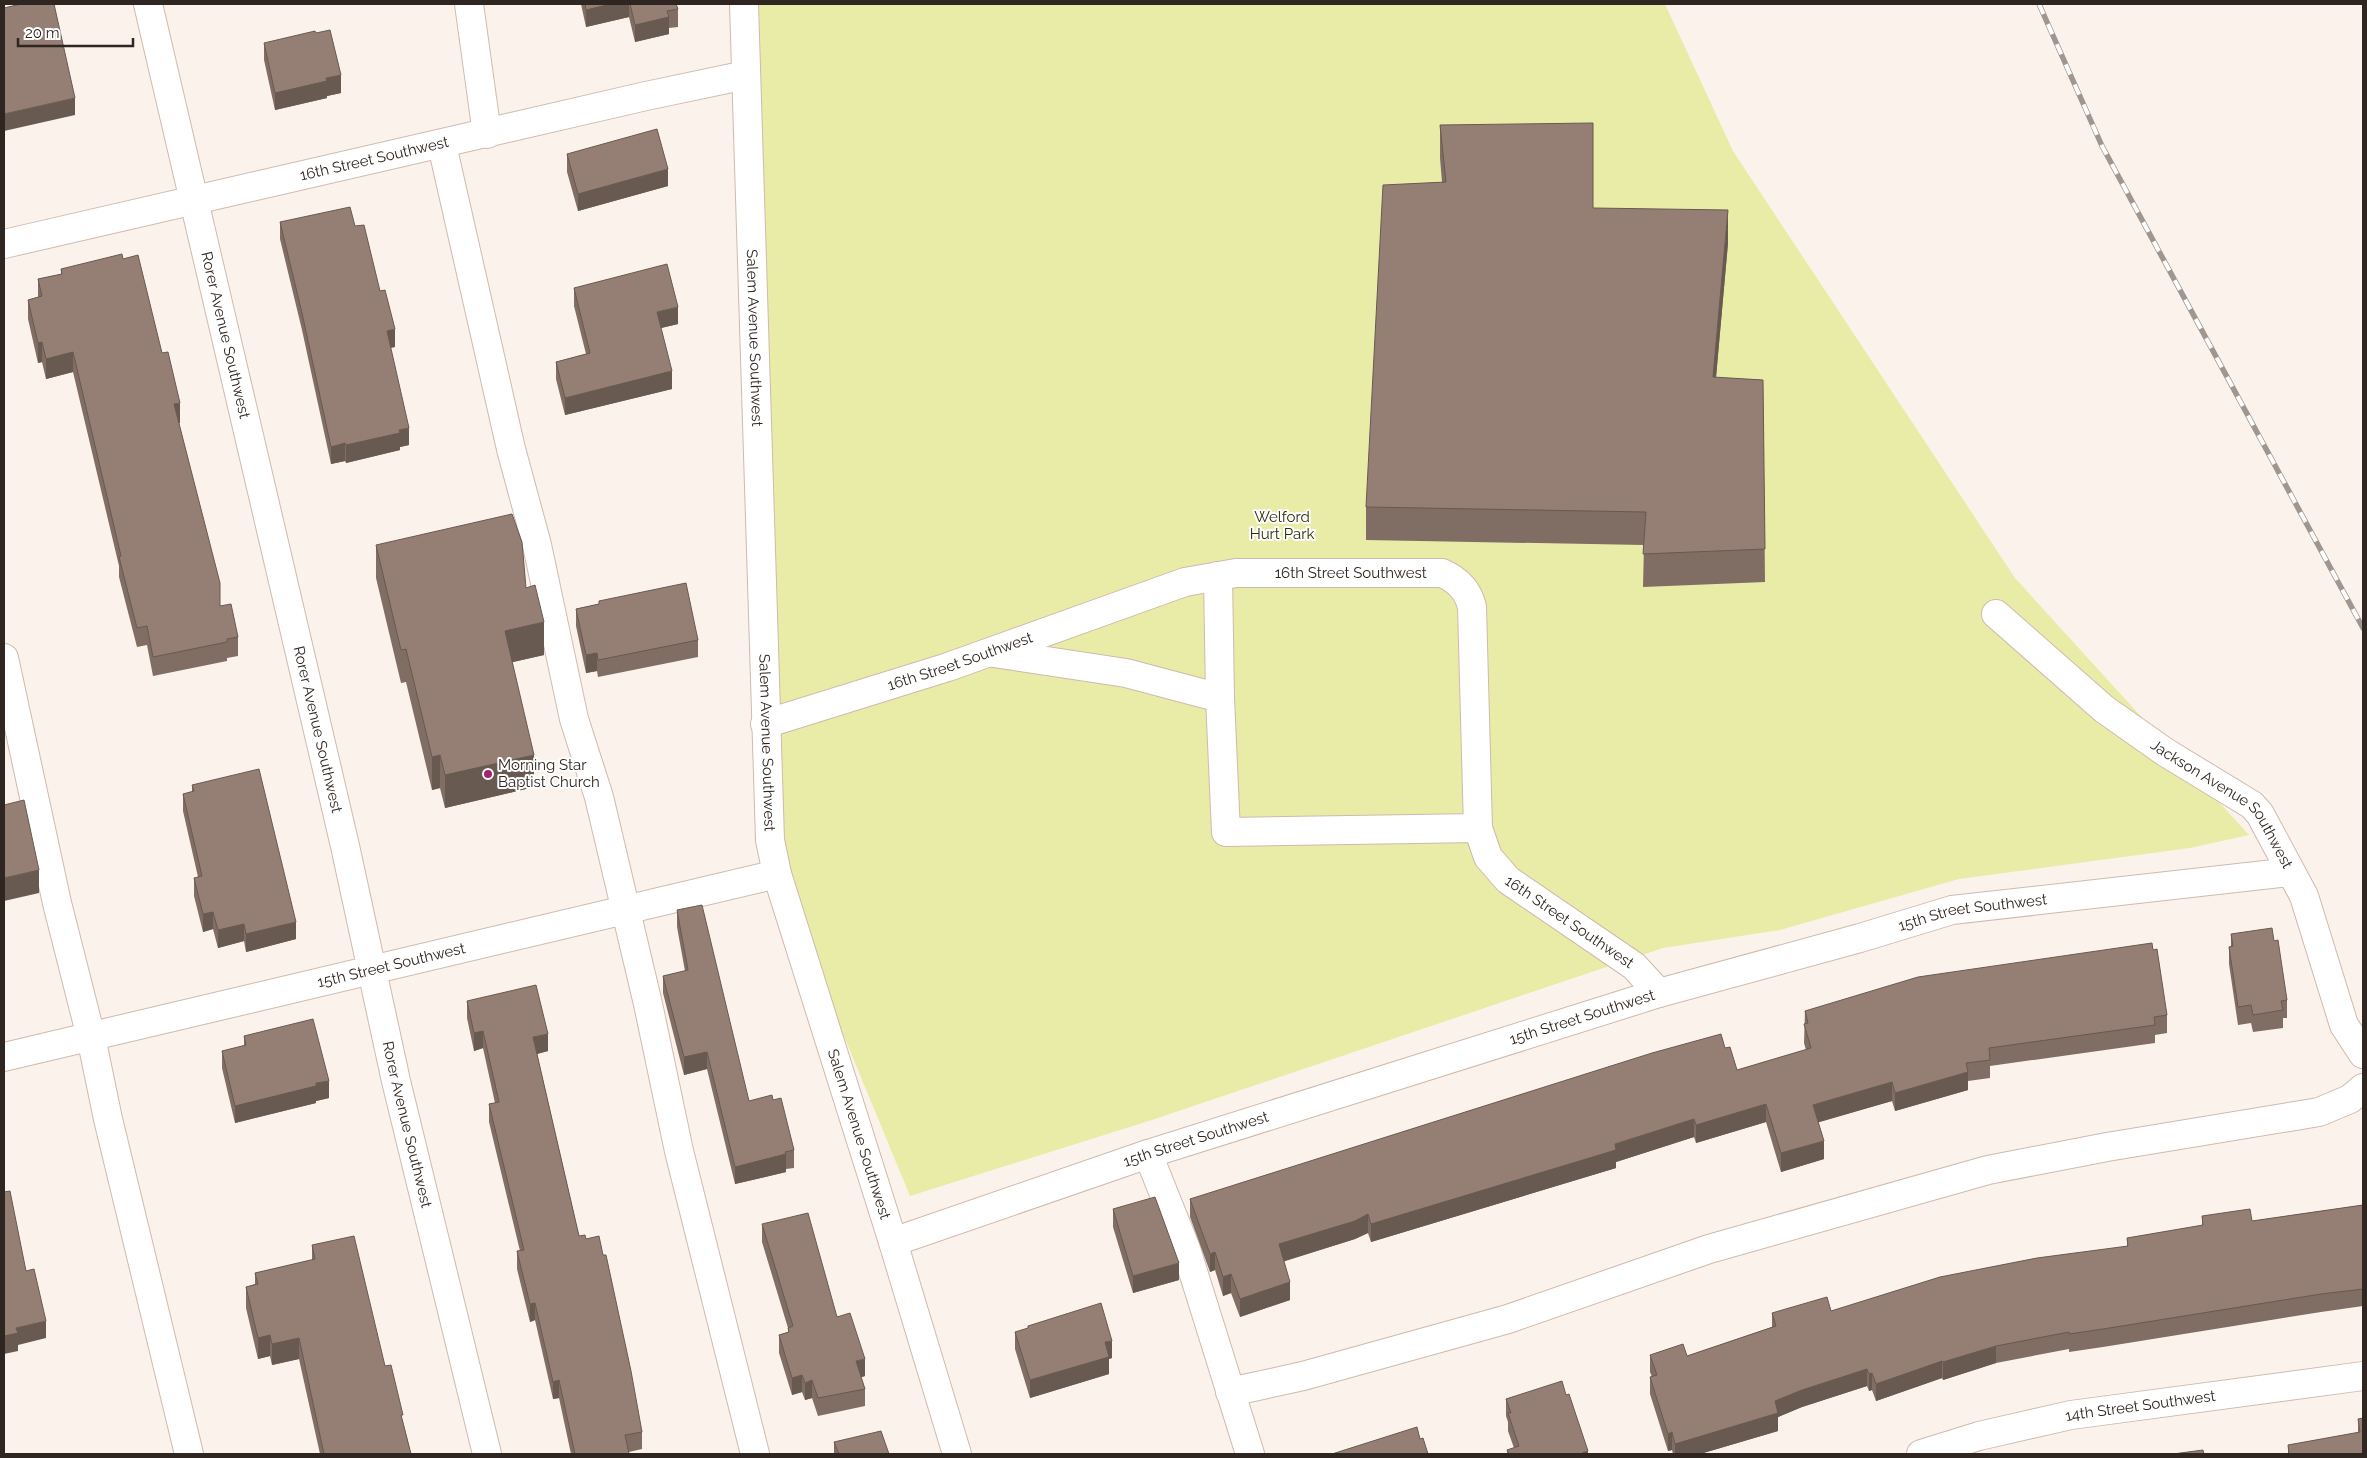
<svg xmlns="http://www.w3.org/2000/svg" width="2367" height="1458" font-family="Raleway,sans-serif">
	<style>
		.green { fill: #e9eca7 }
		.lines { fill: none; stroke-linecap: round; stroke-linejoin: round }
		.minor-casing { stroke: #d0b9ad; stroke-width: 30 }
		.minor { stroke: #fff; stroke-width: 28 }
		.rail-casing { stroke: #9f9690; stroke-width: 5.5 }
		.rail { stroke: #fff; stroke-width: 4; stroke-dasharray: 11; stroke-linecap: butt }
		.wall { fill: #806d64 }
		.shaded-wall { fill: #685951 }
		.building { fill: #957f74; stroke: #685951 }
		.poi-dot { fill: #a52270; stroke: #fff; stroke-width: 2 }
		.labels { text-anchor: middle; stroke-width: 4; stroke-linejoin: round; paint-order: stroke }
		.street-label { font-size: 15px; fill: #2f2621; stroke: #fff }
		.park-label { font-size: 15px; fill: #2d2d0c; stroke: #fff }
		.poi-label { font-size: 15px; fill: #2f2621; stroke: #fff; text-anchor: start }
	</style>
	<rect width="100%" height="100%" fill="#fcf2ec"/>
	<path class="green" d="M 744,4 L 1665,4 L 1733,151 L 2015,578 L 2249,835 L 2190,848 L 1959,879 L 1780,930 L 1663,948 L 1152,1120 L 910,1196 L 777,874 Z"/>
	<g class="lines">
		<g class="minor-casing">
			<g id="minor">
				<path id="s1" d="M 148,4 L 345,846 L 396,1081 L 487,1454"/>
				<path d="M 469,4 L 487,134"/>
				<path id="s2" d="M 744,4 L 770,840 L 777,874 L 893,1242 L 957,1454"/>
				<path d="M 442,145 L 511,449 L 537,545 L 574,719 L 599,797 L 648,1004 L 679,1151 L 755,1454"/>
				<path id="s3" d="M 4,244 L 646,96 L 746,75"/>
				<path d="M 1218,576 L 1220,698 L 1226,832 L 1478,828"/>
				<path id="s4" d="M 1996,614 L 2104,709 L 2165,752 L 2252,805 L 2260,814 L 2304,896 L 2344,1025 L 2363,1054"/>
				<path d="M 994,653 L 1126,673 L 1220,698"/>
				<path d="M 4,658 L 57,903 L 91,1037 L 108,1119 L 189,1454"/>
				<path id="s5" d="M 765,724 L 948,667 L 1185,582 L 1236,573 L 1442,573 C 1458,580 1468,590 1472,607 L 1478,828 L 1488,857 L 1508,880 L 1634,966 L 1659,993"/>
				<path id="s6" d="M 4,1057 L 777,874"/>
				<path d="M 1148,1154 L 1186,1249 L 1250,1454"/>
				<path id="s7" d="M 893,1242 L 1148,1154 L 1659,993 L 1860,938 L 1952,910 L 2290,872"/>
				<path d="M 1230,1392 L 1303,1376 L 1508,1319 L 1709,1249 L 1988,1170 L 2107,1147 L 2319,1112 L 2350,1099 L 2363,1088"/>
				<path id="s8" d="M 1921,1454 L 1979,1436 L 2071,1415 L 2363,1376"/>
			</g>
		</g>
		<use href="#minor" class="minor"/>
		<g class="rail-casing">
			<path id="rail" d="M 2039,4 L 2102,146 L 2363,628"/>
		</g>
		<use href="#rail" class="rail"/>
	</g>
	<g class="wall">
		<path d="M 581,4 L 676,4 L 678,9 L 678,27 L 669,28 L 669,34 L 635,42 L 629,17 L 586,27 Z"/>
		<path d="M 264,43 L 341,93 L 327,96 L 327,98 L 275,110 L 264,60 Z"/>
		<path d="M 1440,125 L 1593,208 L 1728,243 L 1716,378 L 1763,380 L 1765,582 L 1643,587 L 1644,545 L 1366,540 L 1366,507 L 1442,182 L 1440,158 Z"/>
		<path d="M 567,154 L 668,186 L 578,211 L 567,172 Z"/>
		<path d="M 280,222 L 355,226 L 380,291 L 395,347 L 390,348 L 409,445 L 400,447 L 400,450 L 346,463 L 345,461 L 331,464 L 302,330 L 280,239 Z"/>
		<path d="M 123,259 L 162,353 L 180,423 L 179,423 L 220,606 L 238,637 L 238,656 L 227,658 L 227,661 L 153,676 L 147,645 L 137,647 L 119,577 L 119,566 L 73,372 L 46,379 L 42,362 L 38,363 L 28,319 L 28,300 L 38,297 L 38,279 L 61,274 L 61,269 Z"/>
		<path d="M 574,288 L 678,324 L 661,328 L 672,389 L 565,415 L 556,379 L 556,362 L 586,354 L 574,306 Z"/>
		<path d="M 376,545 L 526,588 L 544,655 L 512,662 L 534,787 L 445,808 L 440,788 L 432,790 L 406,682 L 401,683 L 376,578 Z"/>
		<path d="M 599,601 L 698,640 L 698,657 L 598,677 L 597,671 L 586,673 L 576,626 L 576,609 L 599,604 Z"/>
		<path d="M 192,785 L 296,939 L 246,952 L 244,941 L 218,948 L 213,929 L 203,932 L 194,896 L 194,878 L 198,877 L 183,811 L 183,794 L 192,792 Z"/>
		<path d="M 677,910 L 749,1101 L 773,1100 L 794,1150 L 794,1168 L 786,1169 L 786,1172 L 735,1184 L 707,1069 L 684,1075 L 663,993 L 663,976 L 685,971 L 677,927 Z"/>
		<path d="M 2231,934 L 2274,941 L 2287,1000 L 2287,1018 L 2283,1018 L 2283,1028 L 2253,1032 L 2251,1023 L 2238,1025 L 2229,964 L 2229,947 L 2231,946 Z"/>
		<path d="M 467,1001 L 548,1051 L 537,1054 L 579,1236 L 642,1432 L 642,1449 L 629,1452 L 629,1454 L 571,1454 L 559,1398 L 553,1399 L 535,1320 L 530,1322 L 517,1269 L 517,1251 L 520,1251 L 489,1122 L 489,1104 L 495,1103 L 483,1048 L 474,1051 L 467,1018 Z"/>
		<path d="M 1805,1011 L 2167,1015 L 2167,1033 L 2155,1035 L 2155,1043 L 1990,1066 L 1990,1078 L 1968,1081 L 1968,1090 L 1895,1111 L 1892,1101 L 1818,1122 L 1824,1159 L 1781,1172 L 1766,1122 L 1696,1143 L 1694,1137 L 1616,1162 L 1616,1168 L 1371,1242 L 1368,1233 L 1355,1239 L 1284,1261 L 1290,1300 L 1240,1317 L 1231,1293 L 1223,1296 L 1215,1270 L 1210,1272 L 1190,1217 L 1190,1199 L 1725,1048 L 1737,1070 L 1806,1050 L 1804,1043 Z"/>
		<path d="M 244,1036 L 329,1098 L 316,1101 L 316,1103 L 235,1123 L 222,1068 L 222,1051 L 244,1046 Z"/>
		<path d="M 2363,1205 L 2363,1306 L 2321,1312 L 2103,1347 L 2069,1352 L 2069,1349 L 1996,1363 L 1943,1380 L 1942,1378 L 1876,1401 L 1872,1390 L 1869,1391 L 1867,1386 L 1802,1407 L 1778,1417 L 1778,1431 L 1700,1454 L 1673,1454 L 1672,1450 L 1668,1451 L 1650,1394 L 1650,1377 L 1652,1377 L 1650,1372 L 1650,1355 L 1687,1356 L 1772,1327 L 1772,1313 L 1831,1311 L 2127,1246 L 2127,1238 L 2202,1226 L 2202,1216 L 2252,1221 Z"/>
		<path d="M 1113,1209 L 1179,1280 L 1133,1293 L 1113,1227 Z"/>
		<path d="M 762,1224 L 837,1317 L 865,1376 L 861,1377 L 865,1389 L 865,1406 L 818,1416 L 812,1398 L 805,1400 L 802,1392 L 792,1395 L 779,1353 L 779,1335 L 788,1332 L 788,1328 L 762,1242 Z"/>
		<path d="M 312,1245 L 385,1366 L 403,1422 L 411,1454 L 320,1454 L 299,1359 L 272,1365 L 270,1356 L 258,1359 L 246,1308 L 246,1287 L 255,1284 L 255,1273 L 312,1260 Z"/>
		<path d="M 1015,1332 L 1112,1358 L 1109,1359 L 1109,1374 L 1030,1398 L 1015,1349 Z"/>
		<path d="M 1506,1399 L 1588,1454 L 1507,1454 L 1507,1450 L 1514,1448 L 1508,1431 L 1508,1422 L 1506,1416 Z"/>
		<path d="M 2358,1419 L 2363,1454 L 2288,1454 L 2288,1445 L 2358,1433 Z"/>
		<path d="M 834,1442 L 889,1454 L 834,1454 Z"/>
	</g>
	<g class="shaded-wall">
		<path d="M 611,4 L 629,4 L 629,17 L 586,27 L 586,10 Z"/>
		<path d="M 669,17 L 669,34 L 635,42 L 635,25 Z"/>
		<path d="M 341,75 L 341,93 L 327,96 L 327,98 L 275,110 L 275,93 L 326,78 Z"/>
		<path d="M 75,98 L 75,115 L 4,131 L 4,114 Z"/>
		<path d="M 668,169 L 668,186 L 578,211 L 578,194 Z"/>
		<path d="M 1728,210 L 1728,243 L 1713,410 L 1713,377 Z"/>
		<path d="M 678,307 L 678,324 L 657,329 L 657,312 Z"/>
		<path d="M 395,329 L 395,347 L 387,348 L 387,331 Z"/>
		<path d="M 42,342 L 42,362 L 38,363 L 38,343 Z"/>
		<path d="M 73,352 L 73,372 L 46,379 L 46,359 Z"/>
		<path d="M 672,371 L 672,389 L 565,415 L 565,398 Z"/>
		<path d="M 180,403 L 180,423 L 174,424 L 174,404 Z"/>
		<path d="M 409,428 L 409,445 L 400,447 L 400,450 L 346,463 L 346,445 Z"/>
		<path d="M 345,443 L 345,461 L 331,464 L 331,447 Z"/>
		<path d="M 544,622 L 544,655 L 505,664 L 505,631 Z"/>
		<path d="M 597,653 L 597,671 L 586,673 L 586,655 Z"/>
		<path d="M 440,755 L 440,788 L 432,790 L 432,757 Z"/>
		<path d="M 534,755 L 534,787 L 445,808 L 445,775 Z"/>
		<path d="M 39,870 L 39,893 L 4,901 L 4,878 Z"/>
		<path d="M 213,912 L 213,929 L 203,932 L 203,914 Z"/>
		<path d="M 296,922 L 296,939 L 246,952 L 246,934 Z"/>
		<path d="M 244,924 L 244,941 L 218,948 L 218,930 Z"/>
		<path d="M 483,1031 L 483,1048 L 474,1051 L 474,1033 Z"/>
		<path d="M 548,1034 L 548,1051 L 533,1055 L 533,1037 Z"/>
		<path d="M 707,1052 L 707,1069 L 684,1075 L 684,1057 Z"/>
		<path d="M 1968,1072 L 1968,1090 L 1895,1111 L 1895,1093 Z"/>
		<path d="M 329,1081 L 329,1098 L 316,1101 L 316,1103 L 235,1123 L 235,1106 L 316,1083 Z"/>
		<path d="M 1892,1082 L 1892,1101 L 1813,1124 L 1813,1105 Z"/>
		<path d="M 1766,1104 L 1766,1122 L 1696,1143 L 1696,1125 Z"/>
		<path d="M 1694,1119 L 1694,1137 L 1616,1162 L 1616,1168 L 1371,1242 L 1371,1224 Z"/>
		<path d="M 1824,1141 L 1824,1159 L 1781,1172 L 1781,1153 Z"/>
		<path d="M 786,1154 L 786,1172 L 735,1184 L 735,1167 Z"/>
		<path d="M 1368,1214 L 1368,1233 L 1355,1239 L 1279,1263 L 1279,1244 Z"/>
		<path d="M 1215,1252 L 1215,1270 L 1210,1272 L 1210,1254 Z"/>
		<path d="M 1179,1263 L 1179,1280 L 1133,1293 L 1133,1276 Z"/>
		<path d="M 1231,1274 L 1231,1293 L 1223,1296 L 1223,1277 Z"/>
		<path d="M 1290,1282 L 1290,1300 L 1240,1317 L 1240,1299 Z"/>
		<path d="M 535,1303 L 535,1320 L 530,1322 L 530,1304 Z"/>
		<path d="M 46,1321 L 46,1338 L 18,1345 L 18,1351 L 4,1354 L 4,1336 L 16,1328 Z"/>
		<path d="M 270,1335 L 270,1356 L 258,1359 L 258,1338 Z"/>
		<path d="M 299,1338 L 299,1359 L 272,1365 L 272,1344 Z"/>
		<path d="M 1112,1341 L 1112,1358 L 1109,1359 L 1109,1374 L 1030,1398 L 1030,1380 L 1105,1342 Z"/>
		<path d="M 1996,1346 L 1996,1363 L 1943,1380 L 1943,1362 Z"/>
		<path d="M 865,1359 L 865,1376 L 856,1379 L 856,1361 Z"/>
		<path d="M 1942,1361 L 1942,1378 L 1876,1401 L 1876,1384 Z"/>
		<path d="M 1867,1369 L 1867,1386 L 1802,1407 L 1778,1417 L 1778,1431 L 1700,1454 L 1675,1454 L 1675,1444 L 1802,1390 Z"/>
		<path d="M 1872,1373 L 1872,1390 L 1869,1391 L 1869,1374 Z"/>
		<path d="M 802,1375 L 802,1392 L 792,1395 L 792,1378 Z"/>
		<path d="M 559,1380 L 559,1398 L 553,1399 L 553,1382 Z"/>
		<path d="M 812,1380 L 812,1398 L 805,1400 L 805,1383 Z"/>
		<path d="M 1672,1432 L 1672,1450 L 1668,1451 L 1668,1434 Z"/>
		<path d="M 1588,1451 L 1588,1454 L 1582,1454 L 1582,1453 Z"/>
	</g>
	<g class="building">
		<path d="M 21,4 L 54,4 L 75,98 L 4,114 L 4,8 Z"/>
		<path d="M 585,4 L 611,4 L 586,10 Z"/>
		<path d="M 630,4 L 676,4 L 678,9 L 667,11 L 669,17 L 635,25 Z"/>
		<path d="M 330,30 L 341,75 L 326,78 L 327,81 L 275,93 L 264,43 L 315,31 L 316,33 Z"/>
		<path d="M 1593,123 L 1593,208 L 1728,210 L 1713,377 L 1763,380 L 1765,549 L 1643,554 L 1646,512 L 1366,507 L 1383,185 L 1446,182 L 1440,125 Z"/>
		<path d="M 657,129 L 668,169 L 578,194 L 567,154 Z"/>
		<path d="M 350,207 L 355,226 L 364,225 L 380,291 L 385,290 L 395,329 L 387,331 L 409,428 L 399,430 L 400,433 L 346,445 L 345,443 L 331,447 L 302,313 L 280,222 Z"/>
		<path d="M 122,254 L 123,259 L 138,255 L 162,353 L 168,352 L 180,403 L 174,404 L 220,583 L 220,606 L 231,604 L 238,637 L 227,639 L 227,642 L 153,657 L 147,626 L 137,628 L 119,557 L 121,556 L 73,352 L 46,359 L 42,342 L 38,343 L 28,300 L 42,296 L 38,279 L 62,274 L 61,269 Z"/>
		<path d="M 667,264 L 678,307 L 657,312 L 672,371 L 565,398 L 556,362 L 590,353 L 574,288 Z"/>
		<path d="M 512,514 L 522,542 L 526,588 L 535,585 L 544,622 L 505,631 L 534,755 L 445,775 L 440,755 L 432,757 L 406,649 L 401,650 L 376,545 Z"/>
		<path d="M 686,583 L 698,640 L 598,660 L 597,653 L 586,655 L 576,609 L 599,604 L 599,601 Z"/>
		<path d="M 259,769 L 296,922 L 246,934 L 244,924 L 218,930 L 213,912 L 203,914 L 194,878 L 202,876 L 183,794 L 194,791 L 192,785 Z"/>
		<path d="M 24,800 L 39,870 L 4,878 L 4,805 Z"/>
		<path d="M 702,905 L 749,1101 L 772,1095 L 773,1100 L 781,1098 L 794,1150 L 785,1152 L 786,1154 L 735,1167 L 707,1052 L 684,1057 L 663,976 L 688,970 L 677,910 Z"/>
		<path d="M 2272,928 L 2274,941 L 2278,940 L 2287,1000 L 2281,1001 L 2283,1010 L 2253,1015 L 2251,1005 L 2238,1007 L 2229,947 L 2233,946 L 2231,934 Z"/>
		<path d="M 2152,943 L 2153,950 L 2157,949 L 2167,1015 L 2154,1017 L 2155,1025 L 1989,1048 L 1990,1060 L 1966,1063 L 1968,1072 L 1895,1093 L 1892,1082 L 1813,1105 L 1824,1141 L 1781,1153 L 1766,1104 L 1696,1125 L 1694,1119 L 1615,1144 L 1616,1150 L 1371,1224 L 1368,1214 L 1355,1221 L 1279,1244 L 1290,1282 L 1240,1299 L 1231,1274 L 1223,1277 L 1215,1252 L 1210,1254 L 1190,1199 L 1652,1053 L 1721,1034 L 1725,1048 L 1730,1047 L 1737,1070 L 1811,1048 L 1804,1024 L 1808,1023 L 1805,1011 L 1918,977 Z"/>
		<path d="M 536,985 L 548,1034 L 533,1037 L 579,1236 L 585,1235 L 586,1239 L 599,1236 L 603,1255 L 606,1255 L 631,1371 L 642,1432 L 625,1435 L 629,1454 L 575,1454 L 559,1380 L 553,1382 L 535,1303 L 530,1304 L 517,1251 L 524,1250 L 489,1104 L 499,1102 L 483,1031 L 474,1033 L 467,1001 Z"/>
		<path d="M 313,1019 L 329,1081 L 316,1083 L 316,1086 L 235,1106 L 222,1051 L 246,1045 L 244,1036 Z"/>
		<path d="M 10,1191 L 26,1271 L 34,1269 L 46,1321 L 16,1328 L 18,1333 L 4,1336 L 4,1192 Z"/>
		<path d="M 1155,1197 L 1179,1263 L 1133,1276 L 1113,1209 Z"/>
		<path d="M 2363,1205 L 2363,1289 L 2321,1294 L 2103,1329 L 2069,1334 L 2069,1332 L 1996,1346 L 1943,1362 L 1942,1361 L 1876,1384 L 1872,1373 L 1869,1374 L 1867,1369 L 1802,1390 L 1775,1401 L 1778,1413 L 1675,1444 L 1672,1432 L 1668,1434 L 1650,1377 L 1657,1375 L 1650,1355 L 1683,1344 L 1687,1356 L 1776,1326 L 1772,1313 L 1827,1297 L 1831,1311 L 1940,1277 L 2037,1258 L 2128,1246 L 2127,1238 L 2203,1225 L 2202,1216 L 2250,1209 L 2252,1221 Z"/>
		<path d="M 808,1213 L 837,1317 L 850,1313 L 865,1359 L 856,1361 L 865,1389 L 818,1398 L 812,1380 L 805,1383 L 802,1375 L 792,1378 L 779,1335 L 789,1332 L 788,1328 L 793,1326 L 762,1224 Z"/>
		<path d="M 354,1236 L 385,1366 L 391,1365 L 403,1415 L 401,1415 L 411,1454 L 324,1454 L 299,1338 L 272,1344 L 270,1335 L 258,1338 L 246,1287 L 258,1284 L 255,1273 L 315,1259 L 312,1245 Z"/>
		<path d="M 1101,1303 L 1112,1341 L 1105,1342 L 1109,1357 L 1030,1380 L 1015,1332 L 1028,1328 L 1028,1326 Z"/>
		<path d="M 1562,1381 L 1566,1395 L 1569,1394 L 1588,1451 L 1582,1453 L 1583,1454 L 1509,1454 L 1507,1450 L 1519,1446 L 1508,1413 L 1511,1413 L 1506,1399 Z"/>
		<path d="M 2363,1418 L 2363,1454 L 2289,1454 L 2288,1445 L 2360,1432 L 2358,1419 Z"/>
		<path d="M 1417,1427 L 1420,1439 L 1423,1438 L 1428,1454 L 1332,1454 Z"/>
		<path d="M 881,1431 L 889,1454 L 839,1454 L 834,1442 Z"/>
		<path d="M 2203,1450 L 2204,1454 L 2173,1454 Z"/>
	</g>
	<circle class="poi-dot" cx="488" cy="774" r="5"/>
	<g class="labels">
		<g class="street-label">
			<text dy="5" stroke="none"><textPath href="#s3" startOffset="380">16th Street Southwest</textPath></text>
			<text dy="5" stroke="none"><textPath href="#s1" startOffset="340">Rorer Avenue Southwest</textPath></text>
			<text dy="5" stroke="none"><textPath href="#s2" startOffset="334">Salem Avenue Southwest</textPath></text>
			<text dy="5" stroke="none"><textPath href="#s5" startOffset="610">16th Street Southwest</textPath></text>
			<text dy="5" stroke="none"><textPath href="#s5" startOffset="205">16th Street Southwest</textPath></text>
			<text dy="5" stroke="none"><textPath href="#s1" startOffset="745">Rorer Avenue Southwest</textPath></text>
			<text dy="5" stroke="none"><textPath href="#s2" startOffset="739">Salem Avenue Southwest</textPath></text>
			<text dy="5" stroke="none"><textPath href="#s4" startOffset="298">Jackson Avenue Southwest</textPath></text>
			<text dy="5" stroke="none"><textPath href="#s7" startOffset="1130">15th Street Southwest</textPath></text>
			<text dy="5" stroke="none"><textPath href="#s5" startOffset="1105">16th Street Southwest</textPath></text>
			<text dy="5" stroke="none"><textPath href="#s6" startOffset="398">15th Street Southwest</textPath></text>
			<text dy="5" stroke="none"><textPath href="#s7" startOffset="725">15th Street Southwest</textPath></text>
			<text dy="5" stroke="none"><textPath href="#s1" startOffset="1150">Rorer Avenue Southwest</textPath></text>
			<text dy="5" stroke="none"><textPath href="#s2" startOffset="1144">Salem Avenue Southwest</textPath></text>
			<text dy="5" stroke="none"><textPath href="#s7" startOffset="320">15th Street Southwest</textPath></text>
			<text dy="5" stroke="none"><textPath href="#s8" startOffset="225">14th Street Southwest</textPath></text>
		</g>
		<g class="park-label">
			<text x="1282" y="522">Welford<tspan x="1282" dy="17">Hurt Park</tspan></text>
		</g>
		<g class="poi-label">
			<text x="498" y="770">Morning Star<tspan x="498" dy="17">Baptist Church</tspan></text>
		</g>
	</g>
	<rect width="2367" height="1458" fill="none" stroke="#2f2621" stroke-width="10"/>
	<path d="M18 38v8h115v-8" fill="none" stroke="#2f2621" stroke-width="2.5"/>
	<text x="25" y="38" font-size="15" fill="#2f2621" stroke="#ffffff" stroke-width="4" paint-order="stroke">20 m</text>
</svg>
